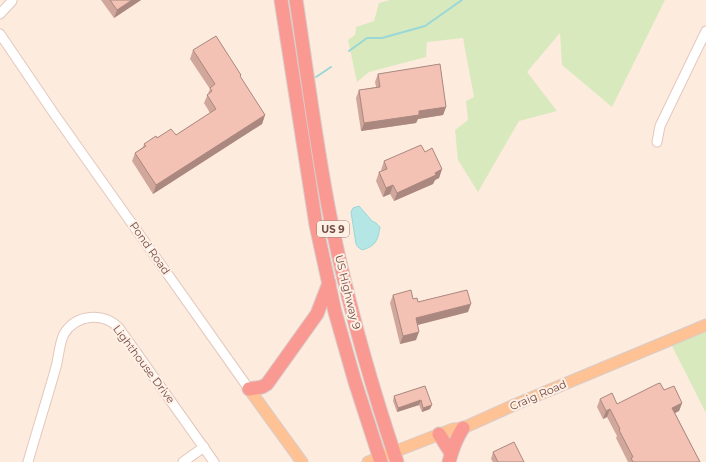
<svg xmlns="http://www.w3.org/2000/svg" width="706" height="462" font-family="Montserrat,sans-serif">
	<style>
		.green { fill: #d8eabd }
		.water { fill: #b3e6e4; stroke: #99d8d6 }
		.lines { fill: none; stroke-linecap: round; stroke-linejoin: round }
		.stream { stroke: #99d8d6; stroke-width: 2 }
		.minor-casing { stroke: #e3c7bd; stroke-width: 11 }
		.major-casing { stroke: #d8cdcb; stroke-width: 13 }
		.highway-casing { stroke: #d8cdcb; stroke-width: 15 }
		.minor { stroke: #fff; stroke-width: 9 }
		.major { stroke: #fec294; stroke-width: 11 }
		.highway { stroke: #fa9992; stroke-width: 13 }
		.wall { fill: #d1a79c }
		.shaded-wall { fill: #aa887f }
		.building { fill: #f3c2b5; stroke: #aa887f }
		.labels { text-anchor: middle; stroke-width: 4; stroke-linejoin: round; paint-order: stroke }
		.shield { fill: #fff0e5; stroke: #9d7e76; stroke-width: 1 }
		.shield-label { font-size: 10px; font-weight: bold; fill: #734d46 }
		.street-label { font-size: 11px; fill: #734d46; stroke: #fff0e5 }
	</style>
	<rect width="100%" height="100%" fill="#fdebde"/>
	<g class="green">
		<path d="M 390,0 L 665,0 L 612,107 L 562,65 L 560,33 L 527,72 L 557,111 L 519,121 L 478,192 L 458,160 L 455,130 L 468,120 L 466,101 L 474,97 L 463,38 L 427,42 L 426,57 L 369,72 L 357,82 L 348,40 L 355,35 L 356,27 L 374,21 L 379,3 Z"/>
		<path d="M 706,326 L 706,413 L 670,342 Z"/>
	</g>
	<path class="water" d="M 359,206 L 372,221 L 376,223 L 380,227 C 378,240 376,246 362,250 L 358,247 L 356,244 L 351,212 L 353,208 Z"/>
	<g class="lines">
		<g class="stream">
			<path d="M 349,51 L 367,38 L 382,38 L 425,26 L 462,0"/>
			<path d="M 316,77 L 331,67"/>
		</g>
		<g class="minor-casing">
			<g id="minor">
				<path d="M 0,14 L 12,1"/>
				<path d="M 0,34 L 55,115 L 249,389"/>
				<path d="M 657,142 L 660,126 L 706,31"/>
				<path d="M 28,462 C 37,430 47,399 56,367 C 59,356 59,344 64,334 C 76,314 103,312 119,328 L 214,462"/>
				<path d="M 183,462 L 204,447"/>
			</g>
		</g>
		<g class="major-casing">
			<g id="major">
				<path d="M 249,389 L 302,462"/>
				<path d="M 368,462 L 453,429 L 463,428 L 514,405 L 706,325"/>
			</g>
		</g>
		<g class="highway-casing">
			<g id="highway">
				<path d="M 281,0 L 316,225 L 335,312 L 355,382 L 381,462"/>
				<path d="M 296,0 C 307,72 316,145 330,216 C 347,300 370,382 397,462"/>
				<path d="M 249,389 L 262,387 L 267,384 L 317,314 L 329,283"/>
				<path d="M 439,434 L 451,453"/>
				<path d="M 449,462 C 452,450 456,439 463,428"/>
			</g>
		</g>
		<use href="#minor" class="minor"/>
		<use href="#major" class="major"/>
		<use href="#highway" class="highway"/>
	</g>
	<g class="wall">
		<path d="M 101,0 L 141,0 L 114,18 Z"/>
		<path d="M 193,50 L 241,75 L 240,78 L 265,115 L 262,124 L 153,194 L 132,161 L 135,153 L 143,147 L 144,144 L 157,138 L 176,135 L 210,113 L 204,103 L 210,89 L 190,59 Z"/>
		<path d="M 378,74 L 446,107 L 443,115 L 418,119 L 416,123 L 361,131 L 356,98 L 359,90 L 376,87 L 375,82 Z"/>
		<path d="M 425,152 L 442,169 L 439,178 L 435,180 L 433,184 L 394,201 L 390,194 L 383,197 L 376,181 L 379,172 L 382,171 L 381,170 L 384,161 Z"/>
		<path d="M 393,295 L 413,299 L 418,302 L 468,312 L 418,325 L 416,340 L 400,344 L 390,303 Z"/>
		<path d="M 425,386 L 430,409 L 422,412 L 419,405 L 397,412 L 393,401 L 394,396 Z"/>
		<path d="M 664,390 L 682,403 L 679,411 L 675,413 L 700,462 L 628,462 L 616,438 L 617,436 L 607,417 L 603,419 L 597,407 L 600,399 L 617,404 Z"/>
		<path d="M 493,452 L 524,462 L 493,462 L 491,459 Z"/>
	</g>
	<g class="shaded-wall">
		<path d="M 132,0 L 141,0 L 114,18 L 117,10 Z"/>
		<path d="M 446,107 L 443,115 L 418,119 L 416,123 L 361,131 L 364,123 L 419,111 Z"/>
		<path d="M 265,115 L 262,124 L 153,194 L 156,185 Z"/>
		<path d="M 442,169 L 439,178 L 435,180 L 433,184 L 394,201 L 397,193 Z"/>
		<path d="M 393,185 L 390,194 L 383,197 L 386,188 Z"/>
		<path d="M 471,304 L 468,312 L 413,326 L 416,318 Z"/>
		<path d="M 419,332 L 416,340 L 400,344 L 403,336 Z"/>
		<path d="M 421,400 L 419,405 L 397,412 L 398,408 Z"/>
		<path d="M 682,403 L 679,411 L 669,416 L 672,408 Z"/>
		<path d="M 432,405 L 430,409 L 422,412 L 423,408 Z"/>
		<path d="M 610,409 L 607,417 L 603,419 L 606,411 Z"/>
	</g>
	<g class="building">
		<path d="M 110,0 L 132,0 L 117,10 Z"/>
		<path d="M 216,36 L 241,75 L 240,76 L 265,115 L 156,185 L 135,153 L 146,146 L 144,144 L 156,136 L 157,138 L 171,129 L 176,135 L 216,109 L 207,95 L 212,91 L 210,88 L 215,84 L 193,50 Z"/>
		<path d="M 440,64 L 446,107 L 419,111 L 419,115 L 364,123 L 359,90 L 380,87 L 378,74 Z"/>
		<path d="M 421,145 L 425,152 L 432,148 L 442,169 L 435,173 L 436,175 L 397,193 L 393,185 L 386,188 L 379,172 L 387,169 L 384,161 Z"/>
		<path d="M 411,290 L 413,299 L 417,298 L 418,302 L 467,290 L 471,304 L 416,318 L 419,332 L 403,336 L 393,295 Z"/>
		<path d="M 660,383 L 664,390 L 674,386 L 682,403 L 672,408 L 700,462 L 633,462 L 631,458 L 633,457 L 619,430 L 620,429 L 610,409 L 606,411 L 600,399 L 612,393 L 617,404 L 657,384 Z"/>
		<path d="M 425,386 L 432,405 L 423,408 L 421,400 L 398,408 L 394,396 Z"/>
		<path d="M 514,442 L 524,462 L 498,462 L 493,452 Z"/>
	</g>
	<g class="labels">
		<rect class="shield" x="317" y="221" width="32" height="16" rx="3"/>
		<g class="shield-label">
			<text x="333" y="233">US 9</text>
		</g>
		<g class="street-label">
			<text transform="translate(150 248) rotate(55)" y="4">Pond Road</text>
			<text transform="translate(348 292) rotate(76)" y="4">US Highway 9</text>
			<text transform="translate(144 364) rotate(53)" y="4">Lighthouse Drive</text>
			<text transform="translate(538 395) rotate(-23)" y="4">Craig Road</text>
		</g>
	</g>
</svg>
